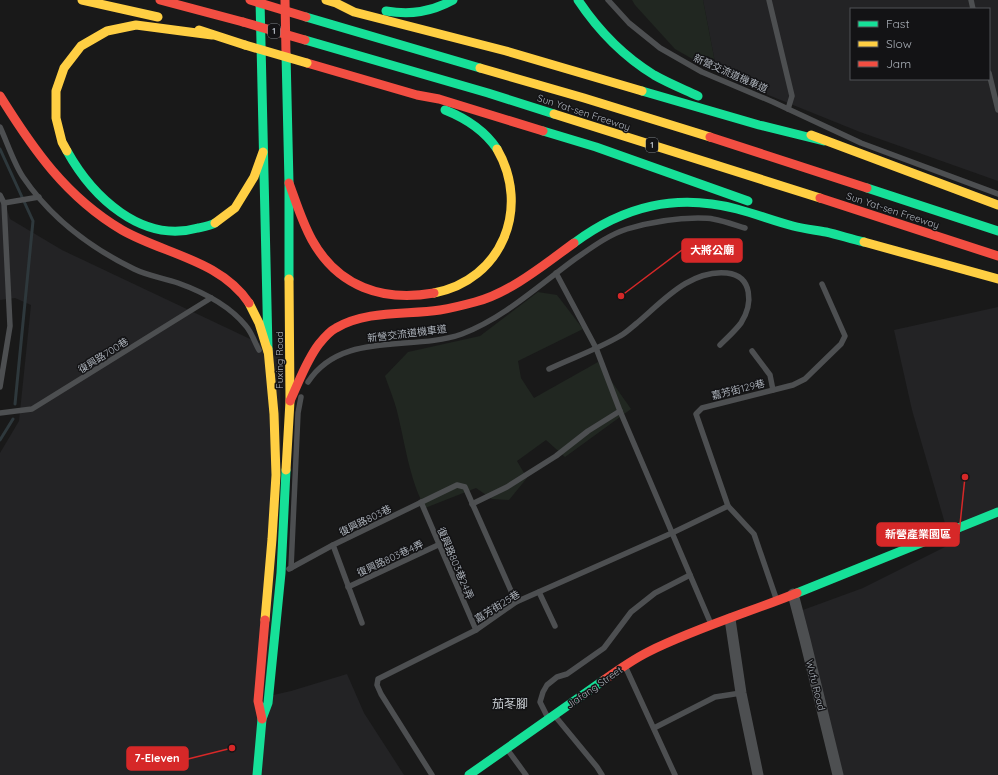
<svg xmlns="http://www.w3.org/2000/svg" width="998" height="775" font-family="Quicksand,'Noto Sans TC',sans-serif">
	<style>
		.built { fill: #232325; fill-rule: evenodd }
		.green { fill: #212721 }
		.lines { fill: none; stroke-linecap: round; stroke-linejoin: round }
		.stream { stroke: #2e383c; stroke-width: 3 }
		.lane { stroke: #4d4f51; stroke-width: 5.5 }
		.street { stroke: #4d4f51; stroke-width: 11 }
		.fast { stroke: #16e098; stroke-width: 9 }
		.slow { stroke: #ffcf43; stroke-width: 9 }
		.jam { stroke: #f24e42; stroke-width: 9 }
		.slow-bridge { stroke: #ffcf43; stroke-width: 9 }
		.jam-bridge { stroke: #f24e42; stroke-width: 9 }
		.labels { text-anchor: middle; stroke-width: 3; stroke-linejoin: round; paint-order: stroke }
		.shield { fill: #131315; stroke: #7d8288; stroke-width: 1 }
		.shield-label { font-size: 9px; font-weight: bold; fill: #abb1b9 }
		.street-label { font-size: 10px; fill: #abb1b9; stroke: #131315 }
		.quarter-label { font-size: 12px; fill: #cbd0d5; stroke: #131315 }
		.leader { fill: none; stroke: #d62828; stroke-width: 1.5 }
		.callout-dot { fill: #d62828; stroke: #131315; stroke-width: 1.5 }
		.callout { fill: #d62828; stroke: #d62828; stroke-width: 1.5 }
		.callout-label { font-size: 11px; text-anchor: middle; font-weight: bold; fill: #fff }
	</style>
	<rect width="100%" height="100%" fill="#191919"/>
	<g class="built">
		<path d="M 703,0 L 998,0 L 998,181 L 860,132 L 726,78 L 717,73 ZM 851,9 L 989,9 L 989,79 L 851,79 Z"/>
		<path d="M 0,192 L 4,200 L 10,219 L 62,250 L 280,353 L 281,470 L 269,696 L 291,691 L 347,674 L 364,713 L 404,775 L 0,775 L 0,453 L 19,421 L 31,305 L 15,298 L 0,300 Z"/>
		<path d="M 998,307 L 998,775 L 837,775 L 800,611 L 863,588 L 951,544 L 912,410 L 894,330 Z"/>
	</g>
	<g class="green">
		<path d="M 632,0 L 703,0 L 717,73 L 675,49 L 635,5 Z"/>
		<path d="M 538,292 L 557,295 L 583,329 L 518,361 L 521,378 L 534,398 L 598,362 L 631,409 L 565,457 L 546,440 L 517,461 L 527,478 L 509,500 L 492,499 L 476,488 L 425,508 C 409,478 405,443 397,411 C 394,399 389,388 385,376 L 408,352 L 480,336 Z"/>
	</g>
	<g class="lines">
		<g class="stream">
			<path d="M 0,149 L 33,221 L 15,404"/>
			<path d="M 0,440 L 13,419"/>
		</g>
		<g class="lane">
			<path d="M 608,0 L 629,23 L 660,48 L 702,72 L 773,102 L 861,143 L 998,194"/>
			<path d="M 769,0 L 792,96 L 788,109"/>
			<path d="M 971,0 L 973,9"/>
			<path d="M 989,73 L 998,110"/>
			<path d="M 0,127 C 7,142 14,164 23,177 C 50,217 91,248 134,269 C 148,276 164,278 178,283 C 203,292 229,305 246,326 C 252,333 255,343 259,350"/>
			<path d="M 0,195 L 4,203 L 10,326 L 0,387"/>
			<path d="M 4,203 L 39,197"/>
			<path d="M 556,273 L 596,348 L 620,411 L 711,624"/>
			<path d="M 752,351 L 770,375 L 773,390"/>
			<path d="M 549,369 C 572,358 598,349 620,336 C 626,333 632,327 637,323 C 662,302 690,269 727,273 C 753,276 753,304 741,323 C 735,331 727,338 720,345"/>
			<path d="M 308,382 C 342,330 412,352 462,334 C 504,318 538,286 575,259 C 591,248 608,235 627,229 C 651,222 674,218 698,218 C 703,218 709,218 713,219 C 724,221 735,225 745,228"/>
			<path d="M 0,413 L 32,409 L 211,298"/>
			<path d="M 421,502 L 476,630"/>
			<path d="M 472,504 L 507,487 L 556,456 L 588,431 L 620,411"/>
			<path d="M 333,545 L 362,623"/>
			<path d="M 291,568 L 298,413 L 301,397"/>
			<path d="M 289,569 L 333,545 L 457,485 L 465,487 L 516,602"/>
			<path d="M 348,587 L 438,545"/>
			<path d="M 539,592 L 555,626"/>
			<path d="M 777,601 L 754,534 L 728,506 L 696,414 L 702,408 L 793,385 L 805,379 L 841,344 L 845,336 L 822,284"/>
			<path d="M 625,666 L 675,775"/>
			<path d="M 555,716 L 597,767 L 602,775"/>
			<path d="M 548,718 L 540,702 L 543,692 L 547,685 L 557,677 L 567,674 L 604,648 L 631,612 L 655,593 L 690,575"/>
			<path d="M 654,728 L 715,697 L 741,693"/>
			<path d="M 507,749 L 526,775"/>
			<path d="M 432,775 L 381,694 L 377,685 L 378,679 L 476,630 L 516,602 L 672,533 L 728,506"/>
		</g>
		<g class="street">
			<path d="M 793,594 L 805,640 L 838,775"/>
			<path d="M 730,619 L 741,693 L 758,775"/>
		</g>
		<g class="fast">
			<path d="M 260,0 L 268,349"/>
			<path d="M 578,0 C 598,30 623,56 654,75 C 668,83 683,89 698,96"/>
			<path d="M 386,11 C 411,15 431,12 453,0"/>
			<path d="M 306,17 L 480,68"/>
			<path d="M 305,40 L 488,93 L 554,114"/>
			<path d="M 286,54 L 289,183 L 289,279"/>
			<path d="M 642,91 L 759,125 L 824,141"/>
			<path d="M 445,110 C 465,118 485,131 497,149"/>
			<path d="M 543,131 L 596,147 L 748,201"/>
			<path d="M 67,151 C 92,196 141,244 198,228 C 203,227 210,226 215,223"/>
			<path d="M 867,188 L 998,231"/>
			<path d="M 574,243 C 624,206 676,193 737,209 C 756,214 774,221 793,226 C 804,229 815,230 826,232 C 839,235 851,239 864,242"/>
			<path d="M 797,593 L 998,512"/>
			<path d="M 257,775 L 262,719 L 268,703 L 281,573 L 286,470"/>
			<path d="M 469,775 L 604,680"/>
		</g>
		<g class="slow">
			<path d="M 82,0 L 158,17"/>
			<path d="M 326,0 L 336,3 L 354,12 L 506,51 L 642,91"/>
			<path d="M 199,30 L 245,45"/>
			<path d="M 480,68 L 584,98 L 710,137"/>
			<path d="M 554,114 L 820,198"/>
			<path d="M 811,135 L 998,205"/>
			<path d="M 67,151 L 62,142 L 56,118 L 56,91 L 64,68 L 81,46 L 107,31 L 136,25 L 212,35"/>
			<path d="M 215,223 L 235,208 L 254,177 L 263,152"/>
			<path d="M 864,242 L 998,279"/>
			<path d="M 434,293 C 502,280 531,208 497,149"/>
			<path d="M 249,303 L 259,323 L 268,352"/>
			<path d="M 286,470 L 290,401 L 289,279"/>
			<path d="M 265,620 L 272,539 L 276,475 L 274,414 L 268,349"/>
		</g>
		<g class="jam">
			<path d="M 160,0 L 243,22"/>
			<path d="M 285,0 L 286,54"/>
			<path d="M 307,63 L 417,95 L 439,99 L 543,131"/>
			<path d="M 0,96 C 33,149 66,197 122,230 C 164,254 220,260 249,303"/>
			<path d="M 710,137 L 867,188"/>
			<path d="M 289,183 C 296,202 302,222 312,240 C 338,287 383,302 434,293"/>
			<path d="M 820,198 L 998,256"/>
			<path d="M 290,401 C 299,382 306,361 319,344 C 323,339 330,331 336,328 C 367,310 406,315 440,310 C 452,308 464,305 475,302 C 510,293 545,264 574,243"/>
			<path d="M 604,680 C 618,670 632,660 648,652 C 696,628 747,613 797,593"/>
			<path d="M 262,719 L 258,701 L 265,620"/>
		</g>
		<path class="slow-bridge" d="M 245,45 L 307,63"/>
		<g class="jam-bridge">
			<path d="M 250,0 L 306,17"/>
			<path d="M 243,22 L 305,40"/>
		</g>
	</g>
	<g class="labels">
		<g class="shield">
			<rect x="268" y="24" width="12" height="14" rx="3"/>
			<rect x="646" y="138" width="12" height="14" rx="3"/>
		</g>
		<g class="shield-label">
			<text x="274" y="34">1</text>
			<text x="652" y="148">1</text>
		</g>
		<g class="street-label">
			<text transform="translate(731 73) rotate(24)" y="4">新營交流道機車道</text>
			<text transform="translate(584 112) rotate(18)" y="4">Sun Yat-sen Freeway</text>
			<text transform="translate(893 210) rotate(18)" y="4">Sun Yat-sen Freeway</text>
			<text transform="translate(407 333) rotate(-7)" y="4">新營交流道機車道</text>
			<text transform="translate(103 355) rotate(-32)" y="4">復興路700巷</text>
			<text transform="translate(279 360) rotate(-90)" y="4">Fuxing Road</text>
			<text transform="translate(738 389) rotate(-14)" y="4">嘉芳街129巷</text>
			<text transform="translate(365 520) rotate(-26)" y="4">復興路803巷</text>
			<text transform="translate(390 558) rotate(-25)" y="4">復興路803巷4弄</text>
			<text transform="translate(456 563) rotate(67)" y="4">復興路803巷24弄</text>
			<text transform="translate(497 606) rotate(-32)" y="4">嘉芳街25巷</text>
			<text transform="translate(816 685) rotate(76)" y="4">Wufu Road</text>
			<text transform="translate(594 687) rotate(-35)" y="4">Jiafang Street</text>
		</g>
		<g class="quarter-label">
			<text x="510" y="708">茄苳腳</text>
		</g>
	</g>
	<path class="leader" d="M621 296L682 250M965 477L959 534M232 748L188 759"/>
	<g class="callout-dot">
		<circle cx="621" cy="296" r="4"/>
		<circle cx="965" cy="477" r="4"/>
		<circle cx="232" cy="748" r="4"/>
	</g>
	<g class="callout">
		<rect x="682" y="239" width="60" height="23" rx="4"/>
		<rect x="877" y="523" width="82" height="23" rx="4"/>
		<rect x="127" y="747" width="61" height="23" rx="4"/>
	</g>
	<g class="callout-label">
		<text x="712" y="254">大將公廟</text>
		<text x="918" y="538">新營產業園區</text>
		<text x="157" y="762">7-Eleven</text>
	</g>
	<rect x="850" y="8" width="140" height="72" fill="#131315" stroke="#505257"/>
	<rect x="858" y="21" width="20" height="6" fill="#16e098" stroke="#505257"/>
	<text x="886" y="28" font-size="12" fill="#abb1b9">Fast</text>
	<rect x="858" y="41" width="20" height="6" fill="#ffcf43" stroke="#505257"/>
	<text x="886" y="48" font-size="12" fill="#abb1b9">Slow</text>
	<rect x="858" y="61" width="20" height="6" fill="#f24e42" stroke="#505257"/>
	<text x="886" y="68" font-size="12" fill="#abb1b9">Jam</text>
</svg>
